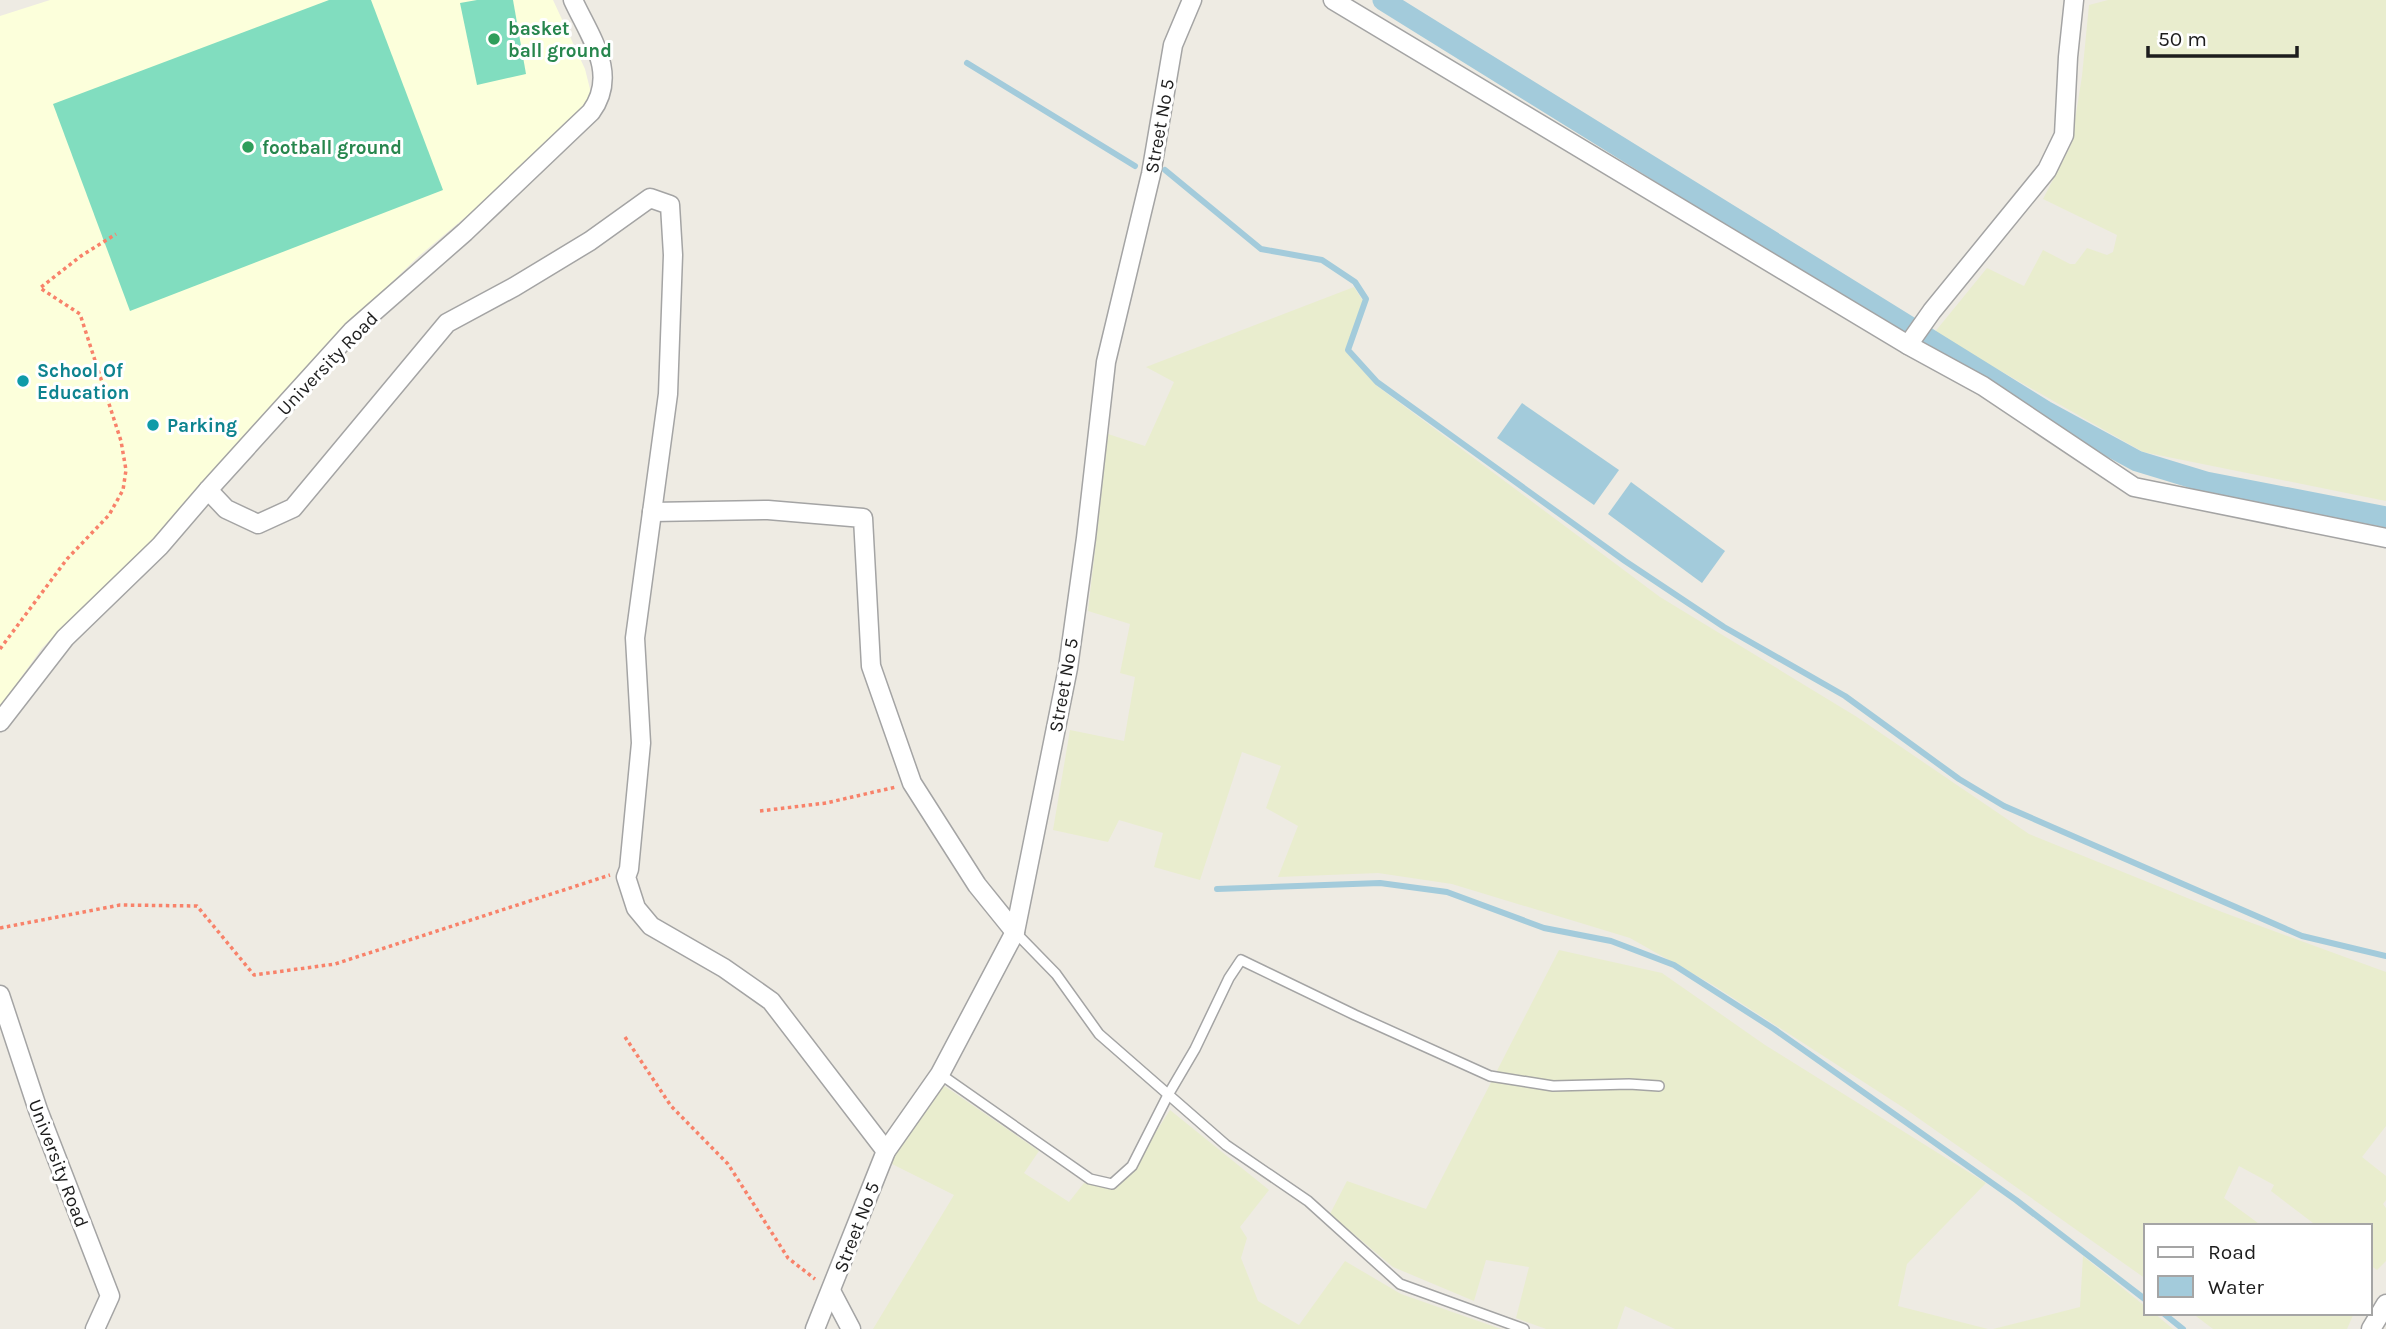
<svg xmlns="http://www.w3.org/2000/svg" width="2386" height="1329" font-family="Karla,sans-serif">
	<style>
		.education { fill: #fcffdb }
		.farmland { fill: #e9edce }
		.pitch { fill: #81ddbf }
		.water { fill: #a3cbdb }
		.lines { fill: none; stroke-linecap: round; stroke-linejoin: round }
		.stream { stroke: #a3cbdb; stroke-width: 6 }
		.canal { stroke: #a3cbdb; stroke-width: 21 }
		.service-casing { stroke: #a4a4a4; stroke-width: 12 }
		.minor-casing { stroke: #a4a4a4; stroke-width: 21 }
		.path { stroke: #f8826a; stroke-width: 3.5; stroke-dasharray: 3.5 3.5; stroke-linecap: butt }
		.service { stroke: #fff; stroke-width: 9 }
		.minor { stroke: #fff; stroke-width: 18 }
		.leisure-dot { fill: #2e9e5b; stroke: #fff; stroke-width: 2.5 }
		.culture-dot { fill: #0f9aa8; stroke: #fff; stroke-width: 2.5 }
		.labels { text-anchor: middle; stroke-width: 6; stroke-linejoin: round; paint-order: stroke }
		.leisure-label { font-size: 19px; font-weight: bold; fill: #27864d; stroke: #fff; text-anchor: start }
		.street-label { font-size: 19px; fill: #1d1d1d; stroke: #fff }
		.culture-label { font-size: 19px; font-weight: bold; fill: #0d838f; stroke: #fff; text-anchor: start }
	</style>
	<rect width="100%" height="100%" fill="#eeebe3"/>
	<path class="education" d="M 50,0 L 553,0 L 585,69 L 590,89 L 589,102 L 539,155 L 419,256 L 347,325 L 170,522 L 42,648 L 0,707 L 0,16 Z"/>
	<g class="farmland">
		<path d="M 2108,0 L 2386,0 L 2386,501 L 2143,452 L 1934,333 L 1987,268 L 2024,286 L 2043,250 L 2070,264 L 2075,264 L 2087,248 L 2107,255 L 2113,252 L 2117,235 L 2043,199 L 2071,145 L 2082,76 L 2089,5 Z"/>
		<path d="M 1354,287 L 1363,301 L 1345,351 L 1377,386 L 1660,597 L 1857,717 L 2029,834 L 2222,912 L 2386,972 L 2386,1126 L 2362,1157 L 2386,1176 L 2386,1200 L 2383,1204 L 2386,1208 L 2386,1261 L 2377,1270 L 2370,1265 L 2370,1226 L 2317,1226 L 2271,1191 L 2274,1185 L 2239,1166 L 2224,1198 L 2262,1226 L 2146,1226 L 2146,1279 L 1904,1108 L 1713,985 L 1630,938 L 1452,884 L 1378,873 L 1278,877 L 1298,826 L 1266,808 L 1281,766 L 1242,752 L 1200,880 L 1154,867 L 1163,833 L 1119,820 L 1108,842 L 1053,830 L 1070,730 L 1124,741 L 1135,677 L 1120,673 L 1130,624 L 1088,611 L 1108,434 L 1145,446 L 1174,382 L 1146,367 Z"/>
		<path d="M 1559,950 L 1662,973 L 1765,1045 L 1986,1183 L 1907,1264 L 1898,1306 L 1988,1329 L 1675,1329 L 1625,1306 L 1617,1329 L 1546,1329 L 1516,1318 L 1529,1267 L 1486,1260 L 1474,1301 L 1393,1267 L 1330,1214 L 1347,1181 L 1426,1209 Z"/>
		<path d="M 943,1085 L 1039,1151 L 1024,1173 L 1069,1202 L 1084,1183 L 1116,1189 L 1135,1164 L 1170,1110 L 1269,1190 L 1240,1227 L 1247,1238 L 1241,1258 L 1258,1301 L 1299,1325 L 1345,1261 L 1401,1294 L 1501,1329 L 873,1329 L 954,1195 L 890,1163 Z"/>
		<path d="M 2083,1256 L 2146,1307 L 2146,1313 L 2154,1313 L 2173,1329 L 1993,1329 L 2080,1307 Z"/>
		<path d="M 2192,1313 L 2354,1313 L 2347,1329 L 2213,1329 Z"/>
	</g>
	<g class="pitch">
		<path d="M 329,0 L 371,0 L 443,190 L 130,311 L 53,104 Z"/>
		<path d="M 477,0 L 513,0 L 526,74 L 477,85 L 460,3 Z"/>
	</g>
	<g class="water">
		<path d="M 1522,403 L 1619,470 L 1594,505 L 1497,438 Z"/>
		<path d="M 1631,482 L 1725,551 L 1702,583 L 1608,514 Z"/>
	</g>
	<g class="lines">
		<g class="stream">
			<path d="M 967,63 L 1135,166"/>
			<path d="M 1165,170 L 1261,249 L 1322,260 L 1355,282 L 1366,299 L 1348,350 L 1377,382 L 1625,561 L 1724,627 L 1845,696 L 1959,779 L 2004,806 L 2302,936 L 2386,956"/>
			<path d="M 1217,889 L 1380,883 L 1447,892 L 1544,928 L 1611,941 L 1674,965 L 1774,1029 L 2016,1200 L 2146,1300"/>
			<path d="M 2163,1313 L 2183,1329"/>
		</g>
		<path class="canal" d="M 1383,0 L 2045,411 L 2137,461 L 2206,482 L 2386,517"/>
		<g class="service-casing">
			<g id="service">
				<path d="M 1015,932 L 1056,974 L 1099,1034 L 1226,1145 L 1308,1201 L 1400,1284 L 1524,1329"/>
				<path d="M 940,1074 L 1090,1179 L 1112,1184 L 1132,1166 L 1168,1095 L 1195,1049 L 1229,978 L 1241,960 L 1355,1015 L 1490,1076 L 1553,1086 L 1629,1084 L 1659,1086"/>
			</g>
		</g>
		<g class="minor-casing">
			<g id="minor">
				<path d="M 1333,0 L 1908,345 L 1983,386 L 2134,487 L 2386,538"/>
				<path d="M 1908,345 L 1932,311 L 2047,170 L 2064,135 L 2068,57 L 2074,0"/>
				<path d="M 208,490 L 226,509 L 258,524 L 293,508 L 447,323 L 514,287 L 590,241 L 650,198 L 670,205 L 673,255 L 668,394 L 635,638 L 641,743 L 629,869 L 626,877 L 636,908 L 651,926 L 724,968 L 771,1001 L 886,1151"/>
				<path d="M 652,512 L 768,510 L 863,518 L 871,666 L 912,783 L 977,885 L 1015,932"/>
				<path d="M 0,722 L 65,638 L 160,546 L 208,490 L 352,331 L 465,232 L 591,112 C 619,74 590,37 573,0"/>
				<path d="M 0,995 L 38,1110 L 110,1296 L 95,1329"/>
				<path d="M 831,1291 L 851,1329"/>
				<path d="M 815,1329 L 886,1151 L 940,1074 L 1015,932 L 1068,668 L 1086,538 L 1106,362 L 1151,174 L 1173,45 L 1192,0"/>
				<path d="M 2371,1329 L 2386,1304"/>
			</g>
		</g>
		<g class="path">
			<path d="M 0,649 L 67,559 L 109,515 L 123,490 L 126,470 L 121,441 L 80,314 L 40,288 L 81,256 L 116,234"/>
			<path d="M 760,811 L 826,803 L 896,787"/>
			<path d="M 0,928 L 120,905 L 197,906 L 254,975 L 335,964 L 610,875"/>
			<path d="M 625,1037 L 671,1106 L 728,1164 L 788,1258 L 815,1279"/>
		</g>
		<use href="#service" class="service"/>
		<use href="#minor" class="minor"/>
	</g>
	<g class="leisure-dot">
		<circle cx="494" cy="39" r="7"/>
		<circle cx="248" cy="147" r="7"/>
	</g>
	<g class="culture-dot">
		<circle cx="23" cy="381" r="7"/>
		<circle cx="153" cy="425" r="7"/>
	</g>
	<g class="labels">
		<g class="leisure-label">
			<text x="508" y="35">basket<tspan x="508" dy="22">ball ground</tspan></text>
			<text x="262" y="154">football ground</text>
		</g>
		<g class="street-label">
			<text transform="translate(1159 126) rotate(-80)" y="7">Street No 5</text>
			<text transform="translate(327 363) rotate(-46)" y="7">University Road</text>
			<text transform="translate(1063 685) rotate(-80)" y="7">Street No 5</text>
			<text transform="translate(59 1163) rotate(69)" y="7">University Road</text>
			<text transform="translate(856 1227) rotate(-69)" y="7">Street No 5</text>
		</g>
		<g class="culture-label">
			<text x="37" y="377">School Of<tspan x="37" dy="22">Education</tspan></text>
			<text x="167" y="432">Parking</text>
		</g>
	</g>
	<rect x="2144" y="1224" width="228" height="91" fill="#ffffff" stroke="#a5a5a5" stroke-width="2"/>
	<rect x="2158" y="1247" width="35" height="10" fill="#ffffff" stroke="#a5a5a5" stroke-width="2"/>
	<text x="2208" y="1259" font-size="21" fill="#1d1d1d">Road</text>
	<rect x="2158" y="1276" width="35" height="21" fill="#a3cbdb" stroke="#a5a5a5" stroke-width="2"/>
	<text x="2208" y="1294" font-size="21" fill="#1d1d1d">Water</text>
	<path d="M2148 46v10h149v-10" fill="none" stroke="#1d1d1d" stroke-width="3.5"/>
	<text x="2158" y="46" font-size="21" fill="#1d1d1d" stroke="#ffffff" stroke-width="5" paint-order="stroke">50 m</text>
</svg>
